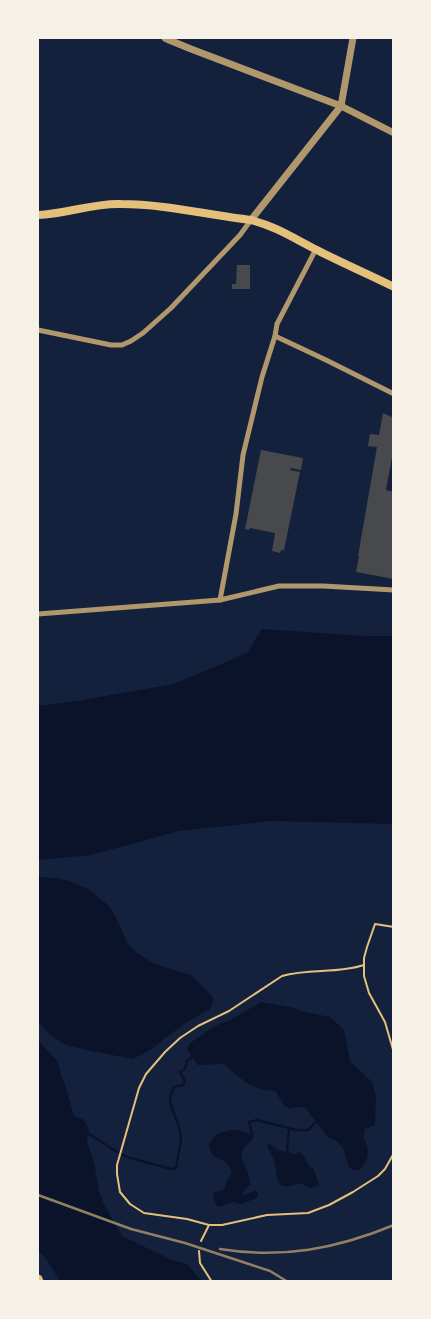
<svg xmlns="http://www.w3.org/2000/svg" width="431" height="1319" font-family="Raleway,sans-serif">
	<style>
		.water { fill: #0b132b }
		.lines { fill: none; stroke-linecap: round; stroke-linejoin: round }
		.stream { stroke: #0b132b; stroke-width: 2.5 }
		.building { fill: #48494c }
		.path { stroke: #e5c07b; stroke-width: 2 }
		.minor { stroke: #b1986c; stroke-width: 5 }
		.tertiary { stroke: #b1986c; stroke-width: 7 }
		.secondary { stroke: #e5c07b; stroke-width: 8 }
		.trunk { stroke: #e5c07b; stroke-width: 9 }
		.rail { stroke: #918062; stroke-width: 2.5 }
	</style>
	<rect width="100%" height="100%" fill="#14213d"/>
	<g class="water">
		<path d="M 262,629 L 364,636 L 393,636 L 393,824 L 271,821 L 179,831 L 91,855 L 38,860 L 38,706 L 77,701 L 174,684 L 247,653 Z"/>
		<path d="M 38,877 L 56,878 L 70,881 L 90,890 L 109,906 L 116,917 L 128,944 L 137,953 L 155,964 L 191,975 L 212,996 L 213,1001 L 210,1009 L 186,1023 L 164,1039 L 152,1049 L 133,1059 L 86,1050 L 66,1045 L 51,1036 L 38,1021 Z"/>
		<path d="M 261,1002 L 290,1007 L 305,1012 L 330,1017 L 344,1030 L 350,1061 L 372,1082 L 376,1096 L 375,1125 L 365,1129 L 364,1139 C 370,1150 369,1160 360,1170 L 354,1170 L 349,1167 C 343,1151 346,1143 327,1137 C 323,1129 317,1124 312,1117 C 309,1113 308,1110 304,1107 L 297,1107 L 290,1109 L 284,1105 L 275,1091 C 251,1090 241,1079 224,1064 L 198,1065 L 187,1050 L 189,1044 L 213,1027 L 232,1019 Z"/>
		<path d="M 38,1040 L 58,1062 L 60,1072 L 66,1088 L 74,1116 L 84,1120 L 89,1129 L 87,1142 L 94,1162 L 99,1191 L 104,1204 L 122,1236 L 172,1260 L 187,1264 L 201,1281 L 60,1281 L 44,1256 L 38,1250 Z"/>
		<path d="M 232,1130 C 240,1131 247,1130 252,1138 C 250,1144 245,1145 243,1150 C 239,1159 245,1165 248,1173 C 249,1177 250,1181 250,1185 L 242,1193 L 244,1195 L 256,1190 L 258,1194 L 257,1198 L 241,1204 L 233,1202 L 218,1207 L 215,1203 L 213,1193 L 225,1189 L 226,1182 L 232,1173 C 230,1162 221,1160 212,1155 L 209,1146 C 214,1133 219,1133 232,1130 Z"/>
		<path d="M 270,1144 L 278,1150 L 296,1154 L 300,1152 C 306,1157 306,1163 311,1168 L 313,1168 L 317,1178 L 319,1185 L 310,1188 L 300,1183 C 273,1193 279,1178 274,1160 C 272,1155 269,1150 267,1145 Z"/>
	</g>
	<g class="lines">
		<g class="stream">
			<path d="M 86,1132 L 114,1150 L 127,1157 L 171,1169 L 176,1168 L 181,1140 L 180,1130 L 170,1102 L 171,1094 L 174,1087 L 183,1085 L 185,1081 L 180,1072 L 185,1069 L 187,1061 L 195,1055"/>
			<path d="M 252,1138 L 251,1130 L 249,1122 L 257,1120 L 296,1130 L 308,1130 L 318,1120"/>
			<path d="M 287,1152 L 289,1129"/>
		</g>
	</g>
	<g class="building">
		<path d="M 237,265 L 250,265 L 250,289 L 232,289 L 232,284 L 236,284 Z"/>
		<path d="M 383,413 L 394,418 L 394,446 L 386,490 L 394,492 L 394,579 L 356,572 L 359,556 L 358,556 L 377,447 L 368,446 L 370,434 L 379,435 Z"/>
		<path d="M 261,450 L 303,458 L 301,470 L 291,468 L 290,470 L 300,472 L 284,550 L 281,550 L 280,553 L 272,551 L 275,533 L 250,528 L 249,530 L 245,529 Z"/>
	</g>
	<g class="lines">
		<g class="path">
			<path d="M 394,927 L 375,924 L 367,947 L 364,958 L 364,976 L 369,993 L 385,1022 L 394,1053"/>
			<path d="M 364,965 C 337,974 309,968 282,976 L 229,1011 L 198,1026 L 180,1038 L 165,1052 L 146,1074 L 139,1088 L 117,1165 L 117,1174 L 120,1192 L 130,1204 L 144,1213 L 187,1219 L 209,1225 L 222,1225 L 267,1215 L 308,1213 L 329,1205 L 353,1192 L 378,1176 L 385,1169 L 394,1153"/>
			<path d="M 201,1241 L 209,1225"/>
			<path d="M 199,1251 L 200,1263 L 212,1282"/>
		</g>
		<g class="minor">
			<path d="M 38,330 L 111,345 L 122,345 L 131,341 L 143,333 L 171,308 L 240,235 L 251,220"/>
			<path d="M 275,336 L 326,360 L 394,394"/>
			<path d="M 220,600 L 236,514 L 243,455 L 262,377 L 275,336 L 277,324 L 316,249"/>
			<path d="M 38,614 L 220,600 L 279,586 L 323,586 L 394,590"/>
		</g>
		<g class="tertiary">
			<path d="M 165,38 L 169,40 L 191,49 L 341,106 L 394,133"/>
			<path d="M 251,220 L 341,106 L 353,38"/>
		</g>
		<path class="secondary" d="M 38,215 C 66,214 93,203 121,204 C 165,204 208,215 251,220 C 275,226 295,239 317,250 C 342,263 368,274 394,287"/>
		<path class="trunk" d="M 38,1279 L 39,1282"/>
		<g class="rail">
			<path d="M 38,1195 L 131,1229 L 185,1243 L 270,1271 L 288,1282"/>
			<path d="M 220,1249 C 282,1259 336,1249 394,1225"/>
		</g>
	</g>
	<rect width="431" height="1319" fill="none" stroke="#f6f1e7" stroke-width="78"/>
</svg>
